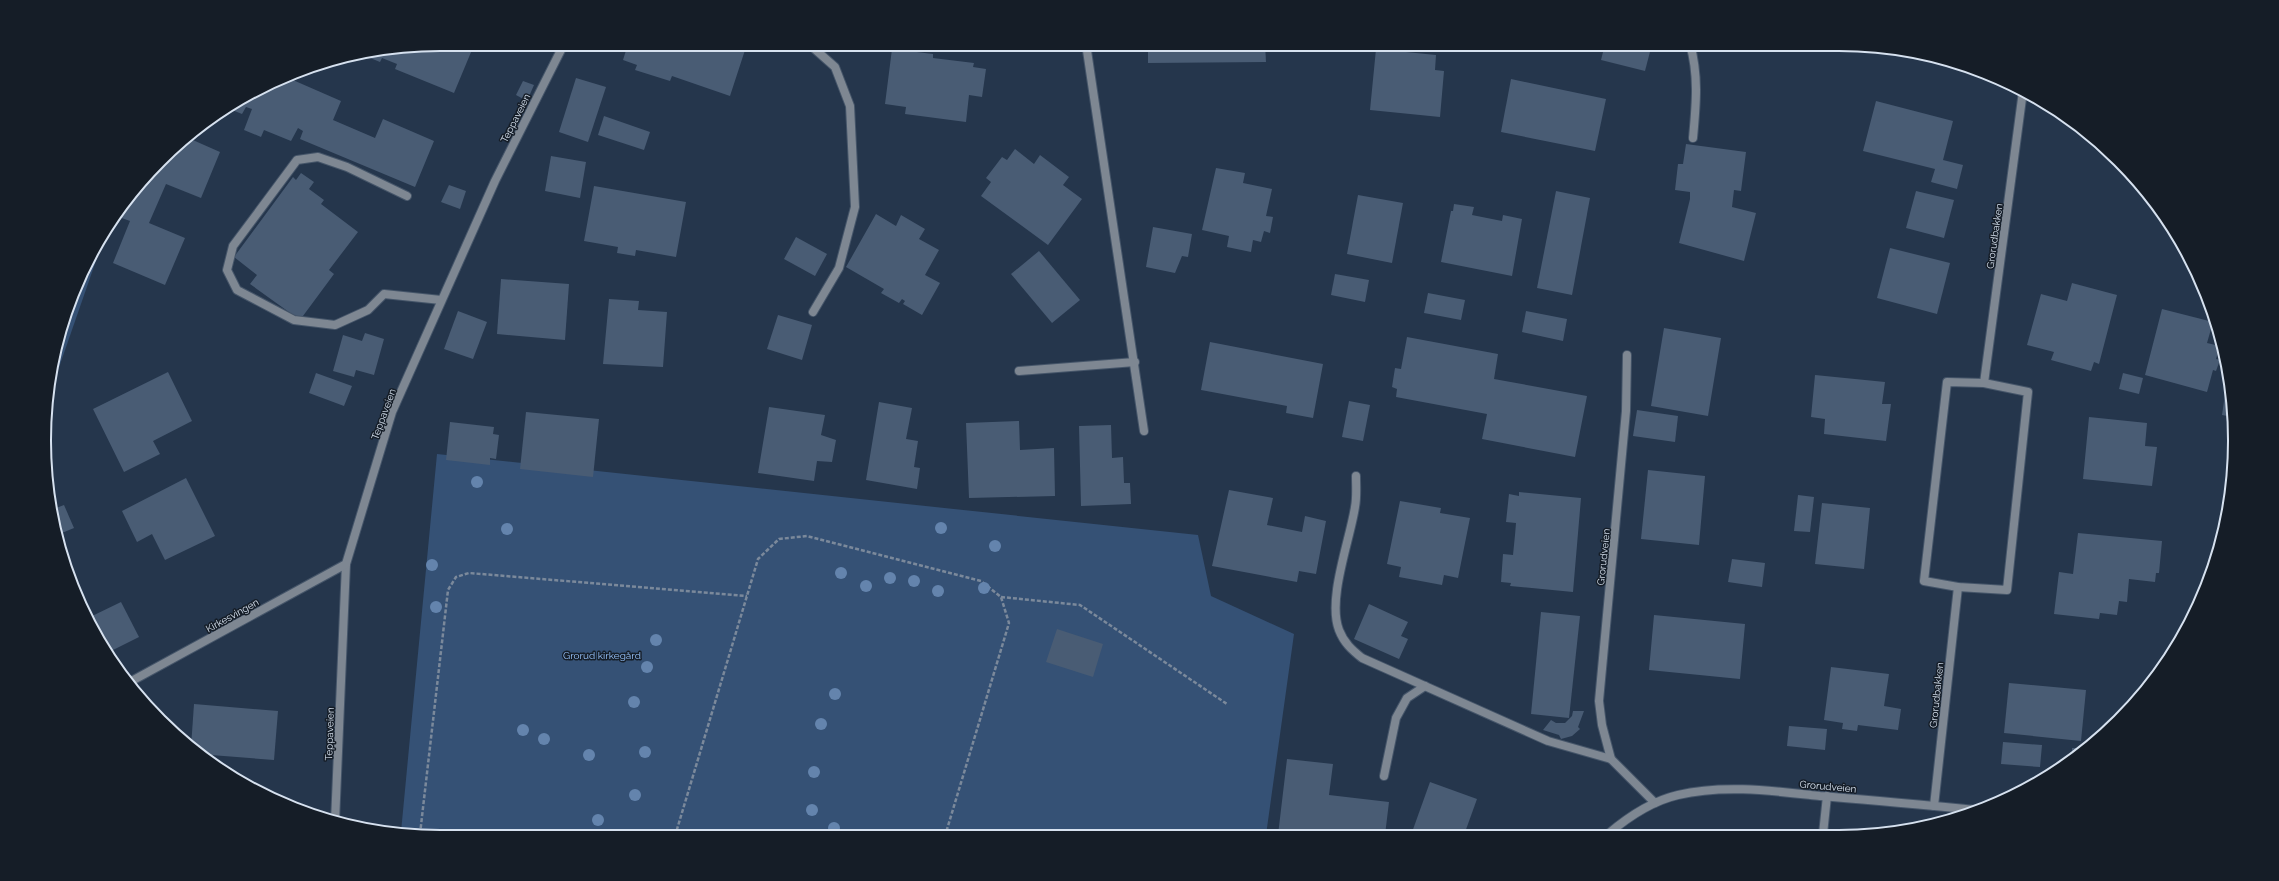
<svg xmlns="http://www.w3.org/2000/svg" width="2279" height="881" font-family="Raleway,sans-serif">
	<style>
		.green { fill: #355175 }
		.building { fill: #495c74 }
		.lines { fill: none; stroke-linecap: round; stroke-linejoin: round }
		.service-casing { stroke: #455569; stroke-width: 10 }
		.minor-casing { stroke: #455569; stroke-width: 10 }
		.tertiary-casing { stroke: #455569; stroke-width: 10 }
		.path { stroke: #7b899b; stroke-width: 2.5; stroke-dasharray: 4 2; stroke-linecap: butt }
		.service { stroke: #7e8792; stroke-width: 8 }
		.minor { stroke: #7e8792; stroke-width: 8 }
		.tertiary { stroke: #7e8792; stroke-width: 8 }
		.tree { fill: #6484ad }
		.labels { text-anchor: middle; stroke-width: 3; stroke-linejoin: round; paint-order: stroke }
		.street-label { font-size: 10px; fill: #d6e1ef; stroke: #151d27 }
		.park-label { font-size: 10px; fill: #97c3fc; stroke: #151d27 }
		.rim { fill: none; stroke: #d6e1ef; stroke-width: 2 }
	</style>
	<rect width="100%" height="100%" fill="#25364c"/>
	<g class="green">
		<path d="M 108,226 L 47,402 C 50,345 76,273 108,226 Z"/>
		<path d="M 437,454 L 1198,535 L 1211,596 L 1294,634 L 1266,835 L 441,837 L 401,832 Z"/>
	</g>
	<g class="building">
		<path d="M 440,44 L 474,45 L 454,93 L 395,69 L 397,64 L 382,58 L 380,62 L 358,53 Z"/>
		<path d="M 628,44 L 736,44 L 746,47 L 730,96 L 672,76 L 670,81 L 635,70 L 637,65 L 623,60 Z"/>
		<path d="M 1148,44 L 1265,44 L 1266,62 L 1148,63 Z"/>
		<path d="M 1605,44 L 1652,44 L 1645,71 L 1601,60 Z"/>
		<path d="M 892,49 L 933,54 L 933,58 L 974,63 L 973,67 L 986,69 L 982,97 L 969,95 L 966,122 L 905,114 L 906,107 L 885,104 Z"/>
		<path d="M 1376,49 L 1436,55 L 1435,70 L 1444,71 L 1440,117 L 1370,110 Z"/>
		<path d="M 286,77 L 341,101 L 333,120 L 375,138 L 383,119 L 434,141 L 415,187 L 300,139 L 303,131 L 298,128 L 291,141 L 264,130 L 261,137 L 244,130 L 252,109 L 246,107 L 242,114 L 227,108 L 242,97 Z"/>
		<path d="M 576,78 L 606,87 L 588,142 L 559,132 Z"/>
		<path d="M 1511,79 L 1606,99 L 1595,151 L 1501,132 Z"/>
		<path d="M 523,81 L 534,85 L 527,101 L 516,95 Z"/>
		<path d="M 1876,101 L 1953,121 L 1943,160 L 1963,165 L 1957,189 L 1931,182 L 1935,169 L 1863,151 Z"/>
		<path d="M 604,116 L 650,132 L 644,150 L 598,135 Z"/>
		<path d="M 186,137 L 220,152 L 201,198 L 166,184 L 149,223 L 185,238 L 165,285 L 113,263 L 130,221 L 119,217 L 128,197 Z"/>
		<path d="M 1686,144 L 1746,152 L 1741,191 L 1734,190 L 1732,207 L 1756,213 L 1744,261 L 1679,243 L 1690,199 L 1690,192 L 1675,190 L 1678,164 L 1683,164 Z"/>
		<path d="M 1015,149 L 1034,164 L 1040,155 L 1069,177 L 1063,185 L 1082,199 L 1048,245 L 981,196 L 991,182 L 986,178 L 1002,157 L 1007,160 Z"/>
		<path d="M 551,156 L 586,162 L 580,198 L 545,191 Z"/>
		<path d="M 1216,168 L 1245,173 L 1243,183 L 1272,189 L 1266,216 L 1273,217 L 1270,233 L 1264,231 L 1261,242 L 1253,240 L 1251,252 L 1227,247 L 1229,236 L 1202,230 Z"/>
		<path d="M 301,173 L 314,182 L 309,189 L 324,200 L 321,204 L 358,232 L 329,270 L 334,274 L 300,320 L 250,284 L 257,275 L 234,257 L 293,177 L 296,180 Z"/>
		<path d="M 449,185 L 466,191 L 460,209 L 441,202 Z"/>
		<path d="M 594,186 L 686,202 L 676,257 L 636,250 L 635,256 L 617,253 L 618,247 L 584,241 Z"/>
		<path d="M 1556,191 L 1590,198 L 1572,295 L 1537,288 Z"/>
		<path d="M 1916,191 L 1954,200 L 1944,238 L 1906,228 Z"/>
		<path d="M 1358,195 L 1403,203 L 1392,263 L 1347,254 Z"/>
		<path d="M 1454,204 L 1474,207 L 1472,215 L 1502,221 L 1503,215 L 1522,219 L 1512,276 L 1441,262 L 1451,211 L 1453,211 Z"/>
		<path d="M 876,214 L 896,226 L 901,215 L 925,229 L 919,239 L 939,250 L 925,275 L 940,283 L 922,315 L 903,304 L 905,301 L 902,299 L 899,303 L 881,293 L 884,289 L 846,267 Z"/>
		<path d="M 1153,227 L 1192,234 L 1188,257 L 1182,256 L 1175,273 L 1146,267 Z"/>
		<path d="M 796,237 L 827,254 L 815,276 L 784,259 Z"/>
		<path d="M 1890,248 L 1950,263 L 1937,314 L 1877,298 Z"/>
		<path d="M 1039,251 L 1080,300 L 1052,323 L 1011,274 Z"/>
		<path d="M 1335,274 L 1369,280 L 1365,302 L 1331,295 Z"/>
		<path d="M 501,279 L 569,284 L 565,340 L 497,334 Z"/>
		<path d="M 2072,283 L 2117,295 L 2099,364 L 2094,362 L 2091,371 L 2051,360 L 2054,352 L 2027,345 L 2041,294 L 2067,301 Z"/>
		<path d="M 1428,293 L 1465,300 L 1461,320 L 1424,313 Z"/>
		<path d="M 609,299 L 639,301 L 638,310 L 667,312 L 663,367 L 603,364 Z"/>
		<path d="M 2162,309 L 2213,322 L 2207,343 L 2220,346 L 2216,359 L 2220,360 L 2216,371 L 2213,370 L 2207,392 L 2145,375 Z"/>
		<path d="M 458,311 L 487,322 L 473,359 L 444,349 Z"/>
		<path d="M 1526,311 L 1567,319 L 1563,341 L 1522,332 Z"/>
		<path d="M 778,315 L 812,325 L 802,360 L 767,349 Z"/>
		<path d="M 1664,328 L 1721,338 L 1708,416 L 1651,406 Z"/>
		<path d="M 365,333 L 384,339 L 374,375 L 356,370 L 354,377 L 333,371 L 343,335 L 362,341 Z"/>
		<path d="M 1407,337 L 1498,354 L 1494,379 L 1587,396 L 1575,457 L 1482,439 L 1487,414 L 1396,397 L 1397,389 L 1392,387 L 1395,368 L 1401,369 Z"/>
		<path d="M 1210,342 L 1323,364 L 1313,418 L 1286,413 L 1287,406 L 1201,390 Z"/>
		<path d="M 168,372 L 192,421 L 153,441 L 160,454 L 124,472 L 93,409 Z"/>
		<path d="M 316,373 L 352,386 L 344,406 L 309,393 Z"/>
		<path d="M 2123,373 L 2143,378 L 2139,394 L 2119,389 Z"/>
		<path d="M 2228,374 L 2232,389 L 2233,417 L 2222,415 Z"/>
		<path d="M 1815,375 L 1885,382 L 1882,404 L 1891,404 L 1886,441 L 1824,434 L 1825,419 L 1811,417 Z"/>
		<path d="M 1349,401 L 1370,405 L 1363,441 L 1342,437 Z"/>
		<path d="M 879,402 L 912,408 L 906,439 L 918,441 L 914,467 L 920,468 L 917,489 L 866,480 Z"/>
		<path d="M 769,407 L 825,415 L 821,435 L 836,440 L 832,462 L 817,461 L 814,481 L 758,473 Z"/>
		<path d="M 1637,410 L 1678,416 L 1675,442 L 1633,436 Z"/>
		<path d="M 526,412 L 599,419 L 593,477 L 520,469 Z"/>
		<path d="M 2089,417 L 2147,423 L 2145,446 L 2157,447 L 2152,486 L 2083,479 Z"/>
		<path d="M 1019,421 L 1020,450 L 1054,448 L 1055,496 L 969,498 L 966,423 Z"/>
		<path d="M 450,422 L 494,427 L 493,434 L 499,435 L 496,459 L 490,458 L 490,465 L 446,460 Z"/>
		<path d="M 1111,425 L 1112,458 L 1123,457 L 1124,483 L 1130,483 L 1131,504 L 1081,506 L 1079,426 Z"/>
		<path d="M 1648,470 L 1705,476 L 1699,545 L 1641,539 Z"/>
		<path d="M 186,478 L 215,536 L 165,560 L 152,534 L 137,542 L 122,511 Z"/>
		<path d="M 1229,490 L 1273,498 L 1267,525 L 1302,532 L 1305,516 L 1326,521 L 1316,574 L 1299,571 L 1297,582 L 1212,566 Z"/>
		<path d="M 1519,492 L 1581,498 L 1573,592 L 1510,586 L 1511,583 L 1501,582 L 1503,554 L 1513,555 L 1515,535 L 1516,523 L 1506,522 L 1509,494 L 1519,496 Z"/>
		<path d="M 1798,495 L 1814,497 L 1810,532 L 1794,531 Z"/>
		<path d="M 1400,501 L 1441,508 L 1440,513 L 1470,518 L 1458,578 L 1444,575 L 1442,585 L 1399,577 L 1401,567 L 1387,564 Z"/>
		<path d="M 1822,503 L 1870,508 L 1864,569 L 1815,564 Z"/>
		<path d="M 64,505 L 74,528 L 57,535 L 51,510 Z"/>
		<path d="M 2078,533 L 2162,541 L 2159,573 L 2156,573 L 2155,582 L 2129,579 L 2127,602 L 2119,601 L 2117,615 L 2100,613 L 2099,619 L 2054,614 L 2059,572 L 2073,574 Z"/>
		<path d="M 1732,559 L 1765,563 L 1762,587 L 1728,582 Z"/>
		<path d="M 121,602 L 139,637 L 107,653 L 88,618 Z"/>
		<path d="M 1369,604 L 1408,622 L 1401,636 L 1408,639 L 1399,659 L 1354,639 Z"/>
		<path d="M 1541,612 L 1580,616 L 1569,718 L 1531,714 Z"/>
		<path d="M 1654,615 L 1745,624 L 1740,679 L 1649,670 Z"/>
		<path d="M 1057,629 L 1103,644 L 1093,677 L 1046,662 Z"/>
		<path d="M 1831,667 L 1889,674 L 1884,706 L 1901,709 L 1898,730 L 1858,725 L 1857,731 L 1842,729 L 1843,723 L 1824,720 Z"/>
		<path d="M 2009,683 L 2086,690 L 2081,741 L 2004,733 Z"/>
		<path d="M 194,704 L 278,711 L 274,760 L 198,754 L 191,747 Z"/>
		<path d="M 1573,711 L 1584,711 L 1578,727 L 1580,729 L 1572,736 L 1561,739 L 1559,735 L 1543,730 L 1551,720 L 1556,723 L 1565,723 L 1572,716 Z"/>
		<path d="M 1789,726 L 1827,729 L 1825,750 L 1787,746 Z"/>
		<path d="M 2003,742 L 2042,745 L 2040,767 L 2001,764 Z"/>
		<path d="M 2072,748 L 2086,748 L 2072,758 Z"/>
		<path d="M 1287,759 L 1333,764 L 1329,795 L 1389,802 L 1385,835 L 1278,835 Z"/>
		<path d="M 1430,782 L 1477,799 L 1464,835 L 1411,835 Z"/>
	</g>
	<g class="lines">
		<g class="service-casing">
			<g id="service">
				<path d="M 809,44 L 835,67 L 850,106 L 855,207 L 839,268 L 813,312"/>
				<path d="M 1086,44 L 1144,431"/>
				<path d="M 1690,44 C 1699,76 1696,105 1693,138"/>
				<path d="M 407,196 L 347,167 L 318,157 L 297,160 L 233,246 L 227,270 L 237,290 L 294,320 L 335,325 L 368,310 L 384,294 L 441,300"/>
				<path d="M 1019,371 L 1135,362"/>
				<path d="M 1356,476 C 1356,486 1357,497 1355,507 C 1350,540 1327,599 1339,630 C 1344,643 1352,650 1362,658 L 1548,741 L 1611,759 L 1655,803"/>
				<path d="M 1611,759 L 1602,725 L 1599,701 L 1626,411 L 1627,355"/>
				<path d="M 1384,776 L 1396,718 L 1407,698 L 1425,686"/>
				<path d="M 335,822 L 346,564"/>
				<path d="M 1823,834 L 1827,796"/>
			</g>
		</g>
		<g class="minor-casing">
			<g id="minor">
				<path d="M 1947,382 L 1984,383 L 2028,392 L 2007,590 L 1958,587 L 1924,581 Z"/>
				<path d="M 1984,383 L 2023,91"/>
				<path d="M 128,683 L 346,564 L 392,412 L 495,181 L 564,44"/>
				<path d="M 1934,806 L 1958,587"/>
			</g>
		</g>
		<g class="tertiary-casing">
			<path id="tertiary" d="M 1608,834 C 1628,817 1652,801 1678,795 C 1724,784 1774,791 1820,796 C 1872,800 1924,805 1977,810"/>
		</g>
		<g class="path">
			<path d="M 1001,597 L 1080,605 L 1227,704"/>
			<path d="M 420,834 L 448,590 L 456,577 L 469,573 L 747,596"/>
			<path d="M 675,836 L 758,559 L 779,539 L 807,536 L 981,581 L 1001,597 L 1009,623 L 945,836"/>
		</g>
		<use href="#service" class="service"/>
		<use href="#minor" class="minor"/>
		<use href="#tertiary" class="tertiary"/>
	</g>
	<g class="tree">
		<circle cx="477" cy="482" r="6"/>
		<circle cx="941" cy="528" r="6"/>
		<circle cx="507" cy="529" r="6"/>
		<circle cx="995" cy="546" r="6"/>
		<circle cx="432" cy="565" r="6"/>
		<circle cx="841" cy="573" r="6"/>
		<circle cx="890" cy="578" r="6"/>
		<circle cx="914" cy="581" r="6"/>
		<circle cx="866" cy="586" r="6"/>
		<circle cx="984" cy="588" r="6"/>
		<circle cx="938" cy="591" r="6"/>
		<circle cx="436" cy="607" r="6"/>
		<circle cx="656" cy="640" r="6"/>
		<circle cx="647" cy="667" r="6"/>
		<circle cx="835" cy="694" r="6"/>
		<circle cx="634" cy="702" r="6"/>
		<circle cx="821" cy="724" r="6"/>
		<circle cx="523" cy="730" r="6"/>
		<circle cx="544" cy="739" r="6"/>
		<circle cx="645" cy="752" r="6"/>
		<circle cx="589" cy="755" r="6"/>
		<circle cx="814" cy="772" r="6"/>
		<circle cx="635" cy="795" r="6"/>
		<circle cx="812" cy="810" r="6"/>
		<circle cx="598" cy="820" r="6"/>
		<circle cx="834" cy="828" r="6"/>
	</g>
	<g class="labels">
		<g class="street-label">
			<text transform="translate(515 118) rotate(-63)" y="4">Teppaveien</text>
			<text transform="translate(1994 236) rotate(-82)" y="4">Grorudbakken</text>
			<text transform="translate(383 414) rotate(-70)" y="4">Teppaveien</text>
			<text transform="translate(1603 557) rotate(-84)" y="4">Grorudveien</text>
			<text transform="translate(232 615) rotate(-29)" y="4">Kirkesvingen</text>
			<text transform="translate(1936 695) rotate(-84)" y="4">Grorudbakken</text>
			<text transform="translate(329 734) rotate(-88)" y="4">Teppaveien</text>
			<text transform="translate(1828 786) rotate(5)" y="4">Grorudveien</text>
		</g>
		<g class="park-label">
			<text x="602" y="659">Grorud kirkegård</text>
		</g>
	</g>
	<path d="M0 0H2279V881H0ZM440 51H1839A389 389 0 0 1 2228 440V441A389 389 0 0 1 1839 830H440A389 389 0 0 1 51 441V440A389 389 0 0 1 440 51Z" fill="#151d27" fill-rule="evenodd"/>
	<path class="rim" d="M440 51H1839A389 389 0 0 1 2228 440V441A389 389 0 0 1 1839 830H440A389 389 0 0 1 51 441V440A389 389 0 0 1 440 51Z"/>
</svg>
